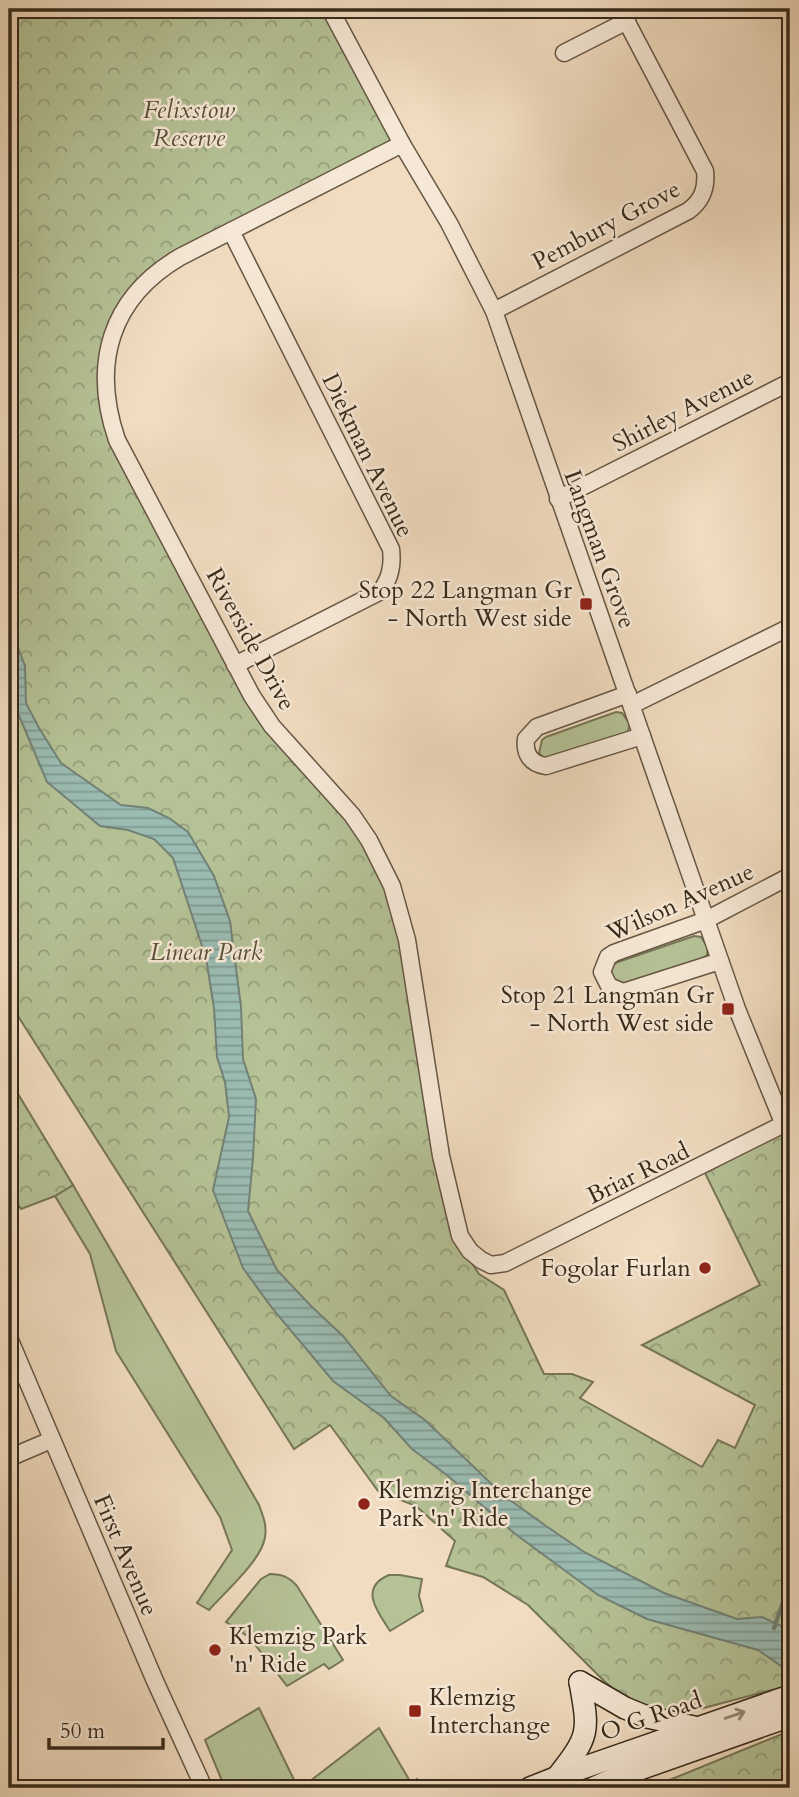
<svg xmlns="http://www.w3.org/2000/svg" width="799" height="1797" font-family="Cardo,serif">
	<style>
		.grass { fill: #b5c296; stroke: #767658; stroke-width: 2 }
		.park { fill: url(#park-crowns); stroke: #767658; stroke-width: 2 }
		.water { fill: url(#water-rules); stroke: #738276; stroke-width: 2 }
		.lines { fill: none; stroke-linecap: round; stroke-linejoin: round }
		.stream { stroke: #738276; stroke-width: 4.5 }
		.street-casing { stroke: #665644; stroke-width: 19 }
		.secondary-casing { stroke: #372a1a; stroke-width: 24 }
		.street { stroke: #f6e8d6; stroke-width: 16 }
		.secondary { stroke: #f6e8d6; stroke-width: 21 }
		.oneway { stroke: #968978 }
		.poi-dot { fill: #8f2418; stroke: #f6e8d6; stroke-width: 2.5 }
		.labels { text-anchor: middle; stroke-width: 5; stroke-linejoin: round; paint-order: stroke }
		.park-label { font-size: 24px; font-style: italic; fill: #565039; stroke: #f6e8d6 }
		.street-label { font-size: 24px; fill: #372a1a; stroke: #f6e8d6 }
		.poi-label { font-size: 24px; fill: #372a1a; stroke: #f6e8d6; text-anchor: end }
	</style>
	<defs>
		<pattern id="park-crowns" width="20" height="18" patternUnits="userSpaceOnUse" patternTransform="scale(1.75)"><rect width="20" height="18" fill="#b5c296"/><path d="M2 6a3 3 0 1 1 6 0M12 15a3 3 0 1 1 6 0" fill="none" stroke="#949e7a"/></pattern>
		<pattern id="water-rules" width="6" height="5" patternUnits="userSpaceOnUse" patternTransform="scale(1.75)"><rect width="6" height="5" fill="#9bbcb3"/><path d="M0 2.5h6" fill="none" stroke="#7f9991"/></pattern>
	</defs>
	<rect width="100%" height="100%" fill="#f1dcc0"/>
	<filter id="stains"><feTurbulence type="fractalNoise" baseFrequency=".00286" numOctaves="4"/><feColorMatrix values="0 0 0 0 .2 0 0 0 0 .09 0 0 0 0 .02 0 0 0 .5 -.17"/></filter>
	<radialGradient id="worn" r=".72"><stop offset=".6" stop-color="#630" stop-opacity="0"/><stop offset="1" stop-color="#630" stop-opacity=".3"/></radialGradient>
	<g class="grass">
		<path d="M 616,712 L 622,713 L 630,724 L 628,731 L 624,736 L 544,759 L 539,753 L 542,740 L 546,737 Z"/>
		<path d="M 694,936 L 701,937 L 708,948 L 707,955 L 702,960 L 623,987 L 616,985 L 611,972 L 613,965 L 618,962 Z"/>
		<path d="M 73,1185 L 259,1505 C 263,1516 267,1525 265,1537 C 262,1560 224,1593 209,1610 L 197,1603 L 232,1550 L 220,1517 L 116,1351 L 90,1254 L 55,1196 Z"/>
		<path d="M 270,1574 C 282,1574 289,1577 297,1586 L 343,1660 L 329,1669 L 324,1664 L 287,1686 L 249,1637 L 226,1622 L 261,1579 Z"/>
		<path d="M 389,1575 L 400,1575 L 422,1579 L 419,1596 L 423,1611 L 390,1631 C 378,1612 358,1588 389,1575 Z"/>
		<path d="M 259,1708 L 298,1788 L 225,1788 L 205,1740 Z"/>
		<path d="M 379,1728 L 411,1783 L 417,1779 L 423,1788 L 301,1788 Z"/>
	</g>
	<g class="park">
		<path d="M 9,9 L 330,9 L 402,144 L 231,231 L 130,300 L 103,396 L 239,684 L 360,832 L 391,894 L 460,1245 L 479,1274 L 504,1290 L 544,1374 L 572,1374 L 593,1382 L 580,1398 L 702,1467 L 718,1440 L 735,1448 L 755,1405 L 642,1345 L 760,1285 L 705,1173 L 790,1129 L 790,1685 L 700,1709 L 665,1713 L 633,1705 L 604,1681 L 528,1605 L 483,1577 L 446,1566 L 455,1541 L 416,1506 L 378,1491 L 330,1425 L 294,1449 L 9,1002 Z"/>
		<path d="M 9,1079 L 73,1185 L 55,1196 L 21,1209 L 9,1190 Z"/>
		<path d="M 787,1732 L 790,1732 L 790,1788 L 650,1788 Z"/>
	</g>
	<path class="water" d="M 9,624 L 25,666 L 26,703 L 39,728 L 61,763 L 121,805 L 148,808 L 169,818 L 188,832 L 214,876 L 230,921 L 241,1007 L 243,1059 L 256,1099 L 253,1158 L 248,1211 L 277,1270 L 312,1307 L 343,1336 L 391,1396 L 425,1420 L 503,1495 L 546,1526 L 584,1552 L 664,1593 L 737,1619 L 762,1617 L 790,1630 L 790,1672 L 758,1650 L 647,1619 L 598,1595 L 514,1533 L 448,1476 L 412,1449 L 384,1418 L 333,1381 L 272,1308 L 243,1268 L 213,1190 L 229,1117 L 225,1082 L 217,1057 L 214,1008 L 206,958 L 173,858 L 154,839 L 128,830 L 100,826 L 47,782 L 20,718 L 9,697 Z"/>
	<g class="lines">
		<path class="stream" d="M 774,1628 L 790,1583"/>
		<g class="street-casing">
			<g id="street">
				<path d="M 330,9 L 402,144 L 449,223 L 494,311 L 737,1009 L 784,1125"/>
				<path d="M 564,53 L 627,21"/>
				<path d="M 402,144 L 180,257 C 110,298 91,364 117,440 L 252,696 L 272,726 L 352,815 L 369,840 L 392,886 L 407,940 L 441,1156 L 460,1236 L 470,1251 L 481,1260 L 491,1265 L 505,1263 L 790,1121"/>
				<path d="M 231,231 L 391,549 C 393,566 390,578 381,591 L 235,665"/>
				<path d="M 494,311 L 688,211 C 702,201 707,189 705,171 L 620,9"/>
				<path d="M 558,499 L 790,382"/>
				<path d="M 628,694 L 537,727 L 526,739 C 524,754 531,764 546,766 L 642,736"/>
				<path d="M 632,705 L 790,627"/>
				<path d="M 720,961 L 623,992 L 609,986 L 602,972 L 608,957 L 614,953 L 706,920 L 790,876"/>
				<path d="M 9,1338 L 155,1681 L 204,1788"/>
				<path d="M 9,1458 L 51,1440"/>
			</g>
		</g>
		<g class="secondary-casing">
			<g id="secondary">
				<path d="M 580,1682 L 625,1708 L 647,1717 L 694,1727"/>
				<path d="M 558,1776 C 590,1735 589,1732 580,1682"/>
				<path d="M 530,1788 L 568,1773 L 790,1696"/>
				<path d="M 593,1788 L 620,1776 L 790,1716"/>
			</g>
		</g>
		<use href="#street" class="street"/>
		<use href="#secondary" class="secondary"/>
	</g>
	<defs><path id="oneway-shaft" d="M-6 0H5M1.5-3L5.5 0L1.5 3" fill="none" stroke-width="1.6" stroke-linecap="round" stroke-linejoin="round" transform="scale(1.75)"/></defs>
	<use class="oneway" href="#oneway-shaft" transform="translate(735 1715) rotate(-19)"/>
	<g class="poi-dot">
		<rect x="579" y="597" width="14" height="14" rx="3.5"/>
		<rect x="721" y="1002" width="14" height="14" rx="3.5"/>
		<circle cx="705" cy="1268" r="7"/>
		<circle cx="364" cy="1504" r="7"/>
		<circle cx="215" cy="1650" r="7"/>
		<rect x="408" y="1704" width="14" height="14" rx="3.5"/>
	</g>
	<g class="labels">
		<g class="park-label">
			<text x="189" y="118">Felixstow<tspan x="189" dy="28">Reserve</tspan></text>
			<text x="206" y="960">Linear Park</text>
		</g>
		<g class="street-label">
			<text transform="translate(606 225) rotate(-28)" y="8">Pembury Grove</text>
			<text transform="translate(683 410) rotate(-27)" y="8">Shirley Avenue</text>
			<text transform="translate(368 455) rotate(64)" y="8">Diekman Avenue</text>
			<text transform="translate(600 549) rotate(70)" y="8">Langman Grove</text>
			<text transform="translate(251 639) rotate(61)" y="8">Riverside Drive</text>
			<text transform="translate(680 902) rotate(-24)" y="8">Wilson Avenue</text>
			<text transform="translate(638 1173) rotate(-26)" y="8">Briar Road</text>
			<text transform="translate(126 1555) rotate(67)" y="8">First Avenue</text>
			<text transform="translate(651 1716) rotate(-19)" y="8">O G Road</text>
		</g>
		<g class="poi-label">
			<text x="572" y="598">Stop 22 Langman Gr<tspan x="572" dy="28">- North West side</tspan></text>
			<text x="714" y="1003">Stop 21 Langman Gr<tspan x="714" dy="28">- North West side</tspan></text>
			<text x="691" y="1276">Fogolar Furlan</text>
			<text x="378" y="1498" text-anchor="start">Klemzig Interchange<tspan x="378" dy="28">Park 'n' Ride</tspan></text>
			<text x="229" y="1644" text-anchor="start">Klemzig Park<tspan x="229" dy="28">'n' Ride</tspan></text>
			<text x="429" y="1705" text-anchor="start">Klemzig<tspan x="429" dy="28">Interchange</tspan></text>
		</g>
	</g>
	<rect width="799" height="1797" fill="none" stroke="#f1dcc0" stroke-width="35"/>
	<rect x="10" y="10" width="778" height="1776" fill="none" stroke="#372a1a" stroke-width="3.5"/>
	<rect x="18" y="18" width="764" height="1762" fill="none" stroke="#372a1a" stroke-width="2"/>
	<path d="M49 1738v10h114v-10" fill="none" stroke="#372a1a" stroke-width="3.5"/>
	<text x="60" y="1738" font-size="21" fill="#372a1a" stroke="#f6e8d6" stroke-width="5" paint-order="stroke">50 m</text>
	<rect width="100%" height="100%" filter="url(#stains)"/>
	<rect width="100%" height="100%" fill="url(#worn)"/>
</svg>
